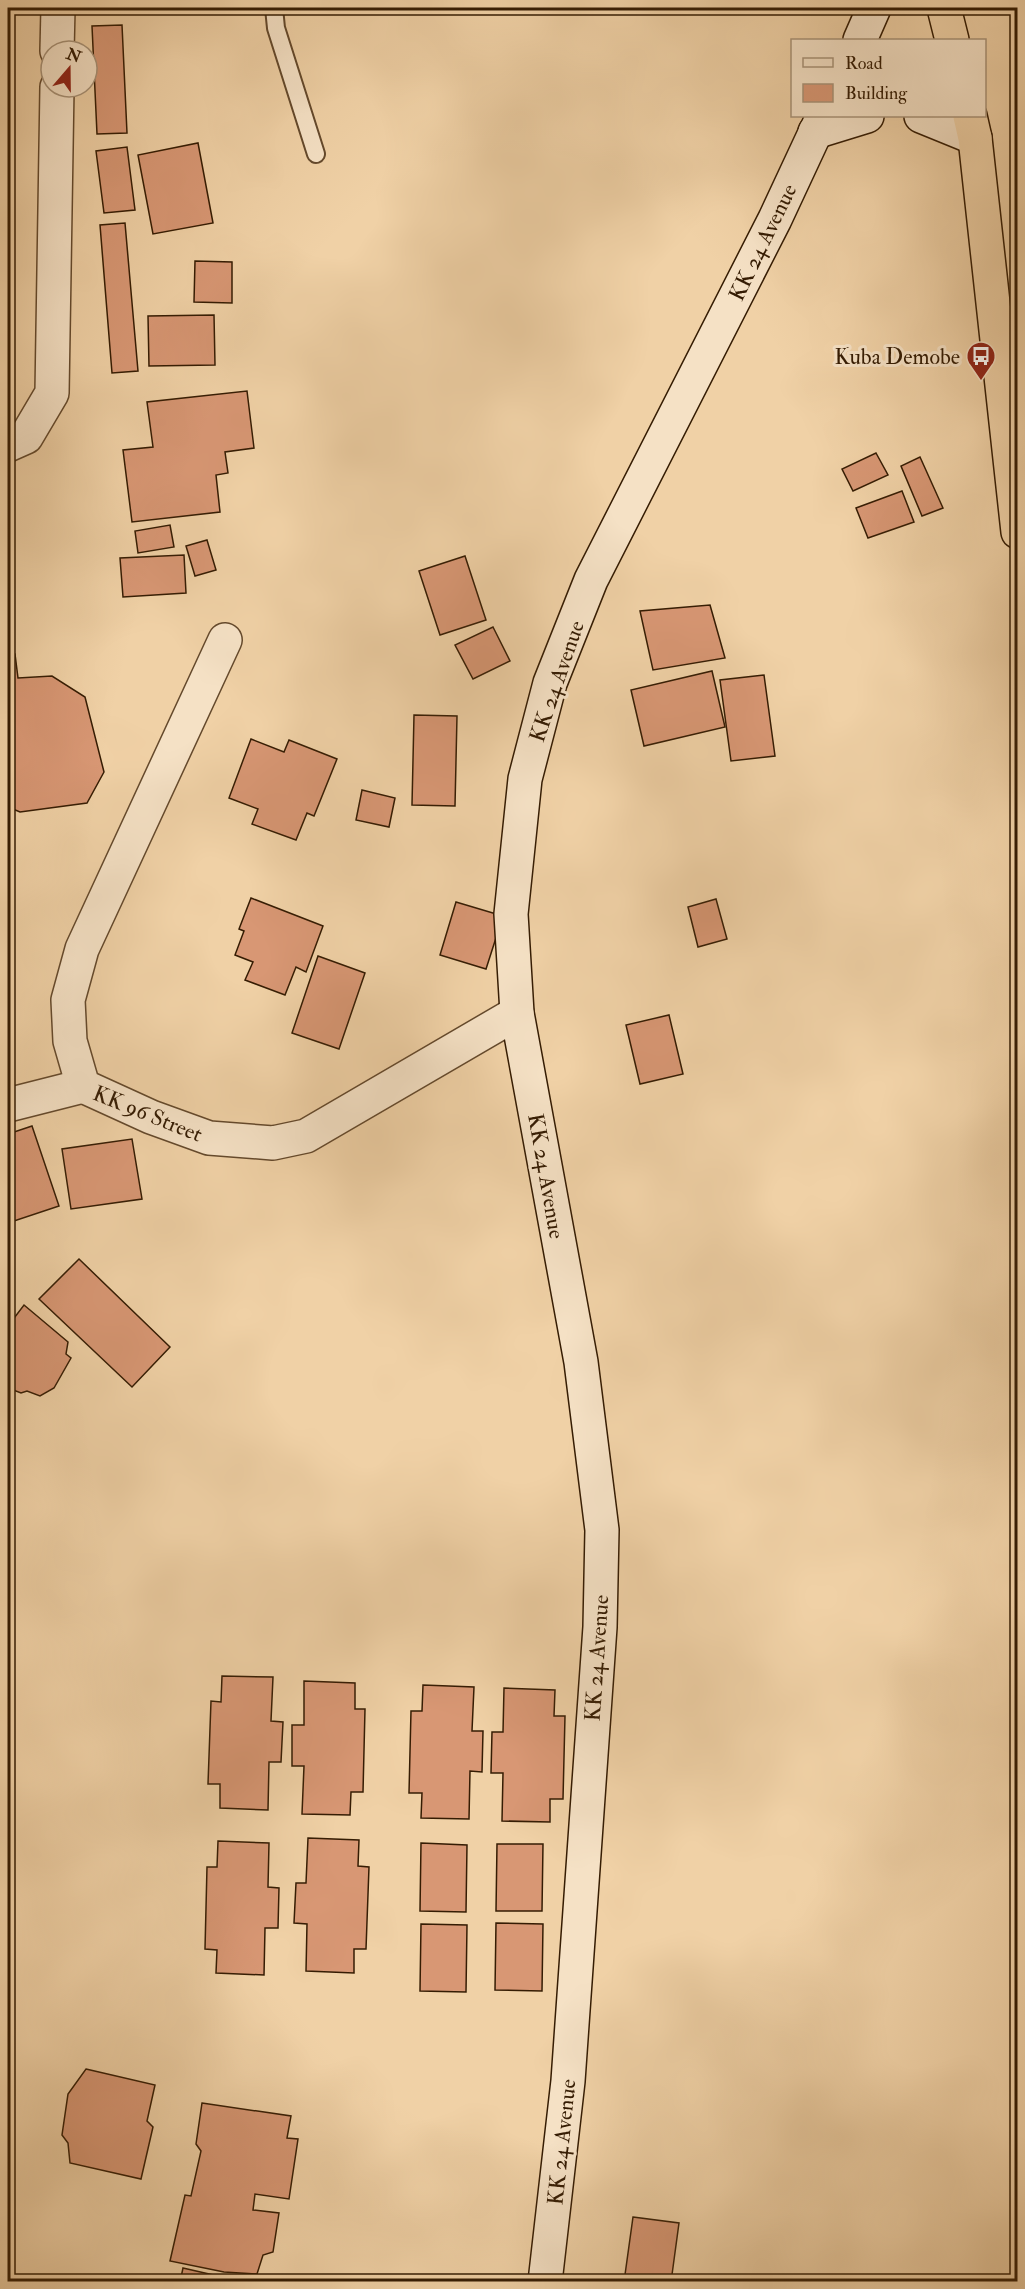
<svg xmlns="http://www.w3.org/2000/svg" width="1025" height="2289" font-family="'IM FELL Double Pica',serif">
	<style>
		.building { fill: #d89774; stroke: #351c03; stroke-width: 1.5 }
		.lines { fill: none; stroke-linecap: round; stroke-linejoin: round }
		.lane-casing { stroke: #64492c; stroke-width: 20 }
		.street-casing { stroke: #64492c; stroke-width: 36 }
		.secondary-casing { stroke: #351c03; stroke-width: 36 }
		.highway-casing { stroke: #351c03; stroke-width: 36 }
		.lane { stroke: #f5e1c5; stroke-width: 16 }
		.street { stroke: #f5e1c5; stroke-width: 33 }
		.secondary { stroke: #f5e1c5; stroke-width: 33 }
		.highway { stroke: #f0d1a6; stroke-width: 33 }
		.labels { text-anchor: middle; stroke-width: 6; stroke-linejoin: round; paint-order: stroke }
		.street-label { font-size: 22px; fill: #351c03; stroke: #f5e1c5 }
		.poi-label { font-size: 22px; fill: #351c03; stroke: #f5e1c5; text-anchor: end }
	</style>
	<rect width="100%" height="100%" fill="#f0d1a6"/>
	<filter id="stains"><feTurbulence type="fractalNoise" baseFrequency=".00333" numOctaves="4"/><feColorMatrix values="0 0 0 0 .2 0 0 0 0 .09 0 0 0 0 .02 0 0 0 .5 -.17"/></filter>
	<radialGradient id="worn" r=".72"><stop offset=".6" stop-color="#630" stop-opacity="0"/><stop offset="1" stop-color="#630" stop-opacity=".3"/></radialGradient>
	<g class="building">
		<path d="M 122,25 L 127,133 L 97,134 L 92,26 Z"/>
		<path d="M 198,143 L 213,223 L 153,234 L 138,155 Z"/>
		<path d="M 127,147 L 135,210 L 104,213 L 96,151 Z"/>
		<path d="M 125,223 L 138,371 L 112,373 L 100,225 Z"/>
		<path d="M 195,261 L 232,262 L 232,303 L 194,302 Z"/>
		<path d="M 214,315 L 215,365 L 149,366 L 148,316 Z"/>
		<path d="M 247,391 L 254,448 L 225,452 L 228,473 L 216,475 L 220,512 L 132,522 L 123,450 L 153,447 L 147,402 Z"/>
		<path d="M 876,453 L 888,475 L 853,491 L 842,469 Z"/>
		<path d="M 920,457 L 943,508 L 922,516 L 901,466 Z"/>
		<path d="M 902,491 L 914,522 L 868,538 L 856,508 Z"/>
		<path d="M 170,525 L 174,547 L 138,553 L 135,531 Z"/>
		<path d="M 207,540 L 216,570 L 195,576 L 186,546 Z"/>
		<path d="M 184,555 L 186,593 L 123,597 L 120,558 Z"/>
		<path d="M 465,556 L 486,620 L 440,635 L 419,571 Z"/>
		<path d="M 710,605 L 725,658 L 653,670 L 640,611 Z"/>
		<path d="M 493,627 L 510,661 L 473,679 L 455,645 Z"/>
		<path d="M 15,654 L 18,678 L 52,676 L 85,697 L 104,772 L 87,803 L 20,812 L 8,807 L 8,655 Z"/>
		<path d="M 712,671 L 725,727 L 644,746 L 631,690 Z"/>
		<path d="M 764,675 L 775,756 L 731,761 L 720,680 Z"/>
		<path d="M 414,715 L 457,716 L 455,806 L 412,805 Z"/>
		<path d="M 251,739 L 284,752 L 289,740 L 337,759 L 314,816 L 307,813 L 296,840 L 252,824 L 258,809 L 229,798 Z"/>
		<path d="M 362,790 L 395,798 L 389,827 L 356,820 Z"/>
		<path d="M 251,898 L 323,926 L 306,972 L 296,967 L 285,995 L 245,980 L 253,962 L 235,955 L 244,931 L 239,929 Z"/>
		<path d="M 716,899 L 727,939 L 698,947 L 688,907 Z"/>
		<path d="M 456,902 L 503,916 L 486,969 L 440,955 Z"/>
		<path d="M 318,956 L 365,973 L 339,1049 L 292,1033 Z"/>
		<path d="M 669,1015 L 683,1074 L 640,1084 L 626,1025 Z"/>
		<path d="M 32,1126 L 59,1206 L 8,1223 L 8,1134 Z"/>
		<path d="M 132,1139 L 142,1199 L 71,1209 L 62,1149 Z"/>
		<path d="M 79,1259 L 170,1347 L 132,1387 L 39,1299 Z"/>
		<path d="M 24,1305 L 68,1342 L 66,1354 L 71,1358 L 54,1388 L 40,1396 L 27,1391 L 21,1393 L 8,1388 L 8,1326 Z"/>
		<path d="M 222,1676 L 273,1677 L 271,1721 L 283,1722 L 281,1762 L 269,1762 L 268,1810 L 220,1808 L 220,1784 L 208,1784 L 211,1701 L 221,1702 Z"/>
		<path d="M 304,1681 L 355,1683 L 355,1709 L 365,1709 L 363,1792 L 351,1792 L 350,1815 L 302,1814 L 304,1766 L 292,1766 L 292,1725 L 304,1725 Z"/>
		<path d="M 423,1685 L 474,1687 L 472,1731 L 483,1731 L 482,1772 L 470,1771 L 469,1819 L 421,1818 L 422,1793 L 409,1793 L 411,1711 L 422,1711 Z"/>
		<path d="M 504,1688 L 555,1690 L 554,1716 L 565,1716 L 563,1799 L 550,1799 L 550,1822 L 502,1821 L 503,1773 L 491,1773 L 492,1732 L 503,1732 Z"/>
		<path d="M 308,1838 L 359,1840 L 358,1866 L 369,1867 L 366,1949 L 354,1949 L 354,1973 L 306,1971 L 307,1924 L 294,1923 L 296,1883 L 306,1883 Z"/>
		<path d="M 218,1841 L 269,1843 L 268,1887 L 279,1888 L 278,1928 L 265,1928 L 264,1975 L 216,1973 L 217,1950 L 205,1949 L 207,1867 L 217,1867 Z"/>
		<path d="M 421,1843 L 467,1845 L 466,1912 L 420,1911 Z"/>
		<path d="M 497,1844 L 543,1844 L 542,1911 L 496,1911 Z"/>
		<path d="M 496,1923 L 543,1924 L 542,1991 L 495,1990 Z"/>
		<path d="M 421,1924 L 467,1925 L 466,1992 L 420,1991 Z"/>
		<path d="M 86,2069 L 155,2085 L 147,2121 L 153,2127 L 141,2179 L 70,2163 L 68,2143 L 62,2135 L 68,2094 Z"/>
		<path d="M 202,2103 L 291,2116 L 287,2138 L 298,2139 L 289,2199 L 255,2194 L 253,2210 L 279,2213 L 273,2252 L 263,2255 L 257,2274 L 224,2272 L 170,2261 L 185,2195 L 191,2196 L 201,2151 L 196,2144 Z"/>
		<path d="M 633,2217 L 679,2223 L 671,2282 L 624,2282 Z"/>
		<path d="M 183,2268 L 244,2282 L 180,2282 Z"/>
	</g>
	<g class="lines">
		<g class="lane-casing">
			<path id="lane" d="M 274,8 L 276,28 L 316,154"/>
		</g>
		<g class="street-casing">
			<g id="street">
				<path d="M 57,51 L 58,8"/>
				<path d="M 8,445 L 26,437 L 52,393 L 57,87"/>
				<path d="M 225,640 L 82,949 L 68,1000 L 70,1041 L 83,1086 L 151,1117 L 209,1138 L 273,1143 L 306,1136 L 517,1013"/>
				<path d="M 8,1105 L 83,1086"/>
			</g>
		</g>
		<g class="secondary-casing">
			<g id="secondary">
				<path d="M 860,40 L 874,8"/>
				<path d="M 921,116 L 975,138"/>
				<path d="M 815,132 L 867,116"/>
				<path d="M 545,2282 L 568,2081 L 600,1627 L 602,1530 L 581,1362 L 517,1013 L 511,914 L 525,779 L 550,683 L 591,580 L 775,219 L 823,116"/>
			</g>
		</g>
		<g class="highway-casing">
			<g id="highway">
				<path d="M 944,8 L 952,40"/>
				<path d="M 970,116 L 975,138 L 1018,532"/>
			</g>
		</g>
		<use href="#lane" class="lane"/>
		<use href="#street" class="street"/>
		<use href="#secondary" class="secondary"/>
		<use href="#highway" class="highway"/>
	</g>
	<defs>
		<g id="bus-pin" transform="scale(1.5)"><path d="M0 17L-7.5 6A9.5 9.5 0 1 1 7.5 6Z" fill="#8f2418" stroke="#f5e1c5"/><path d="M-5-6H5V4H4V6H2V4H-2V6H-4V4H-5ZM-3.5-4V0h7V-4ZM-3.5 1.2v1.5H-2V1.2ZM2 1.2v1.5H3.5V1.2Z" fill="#fff"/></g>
	</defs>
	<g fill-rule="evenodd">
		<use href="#bus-pin" x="981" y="356"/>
	</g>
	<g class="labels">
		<g class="street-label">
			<text transform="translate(762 242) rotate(-64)" y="8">KK 24 Avenue</text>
			<text transform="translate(556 681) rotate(-71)" y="8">KK 24 Avenue</text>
			<text transform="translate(148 1113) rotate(22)" y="8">KK 96 Street</text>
			<text transform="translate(547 1176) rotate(80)" y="8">KK 24 Avenue</text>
			<text transform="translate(596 1658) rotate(-86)" y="8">KK 24 Avenue</text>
			<text transform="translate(561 2142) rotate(-84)" y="8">KK 24 Avenue</text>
		</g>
		<g class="poi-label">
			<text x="960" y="364">Kuba Demobe</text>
		</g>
	</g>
	<rect width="1025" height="2289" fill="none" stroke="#f0d1a6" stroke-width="30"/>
	<rect x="9" y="9" width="1007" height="2271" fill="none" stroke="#351c03" stroke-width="3"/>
	<rect x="15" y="15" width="995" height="2259" fill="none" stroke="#351c03" stroke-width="1.5"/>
	<rect x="791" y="39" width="195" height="78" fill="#f5e1c5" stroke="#a89277" stroke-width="1.5"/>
	<rect x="803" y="58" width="30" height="9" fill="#f5e1c5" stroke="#a89277" stroke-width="1.5"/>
	<text x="845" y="69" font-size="18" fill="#351c03">Road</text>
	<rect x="803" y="84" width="30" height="18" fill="#d89774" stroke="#a89277" stroke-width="1.5"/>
	<text x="845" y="99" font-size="18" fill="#351c03">Building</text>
	<g transform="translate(69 69) rotate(20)"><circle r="28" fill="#f5e1c5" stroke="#a89277" stroke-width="1.5"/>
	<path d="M0-4.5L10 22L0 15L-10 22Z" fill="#8f2418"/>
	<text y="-9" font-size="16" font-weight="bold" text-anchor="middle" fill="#351c03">N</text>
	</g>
	<rect width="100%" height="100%" filter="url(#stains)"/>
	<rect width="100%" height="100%" fill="url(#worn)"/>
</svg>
